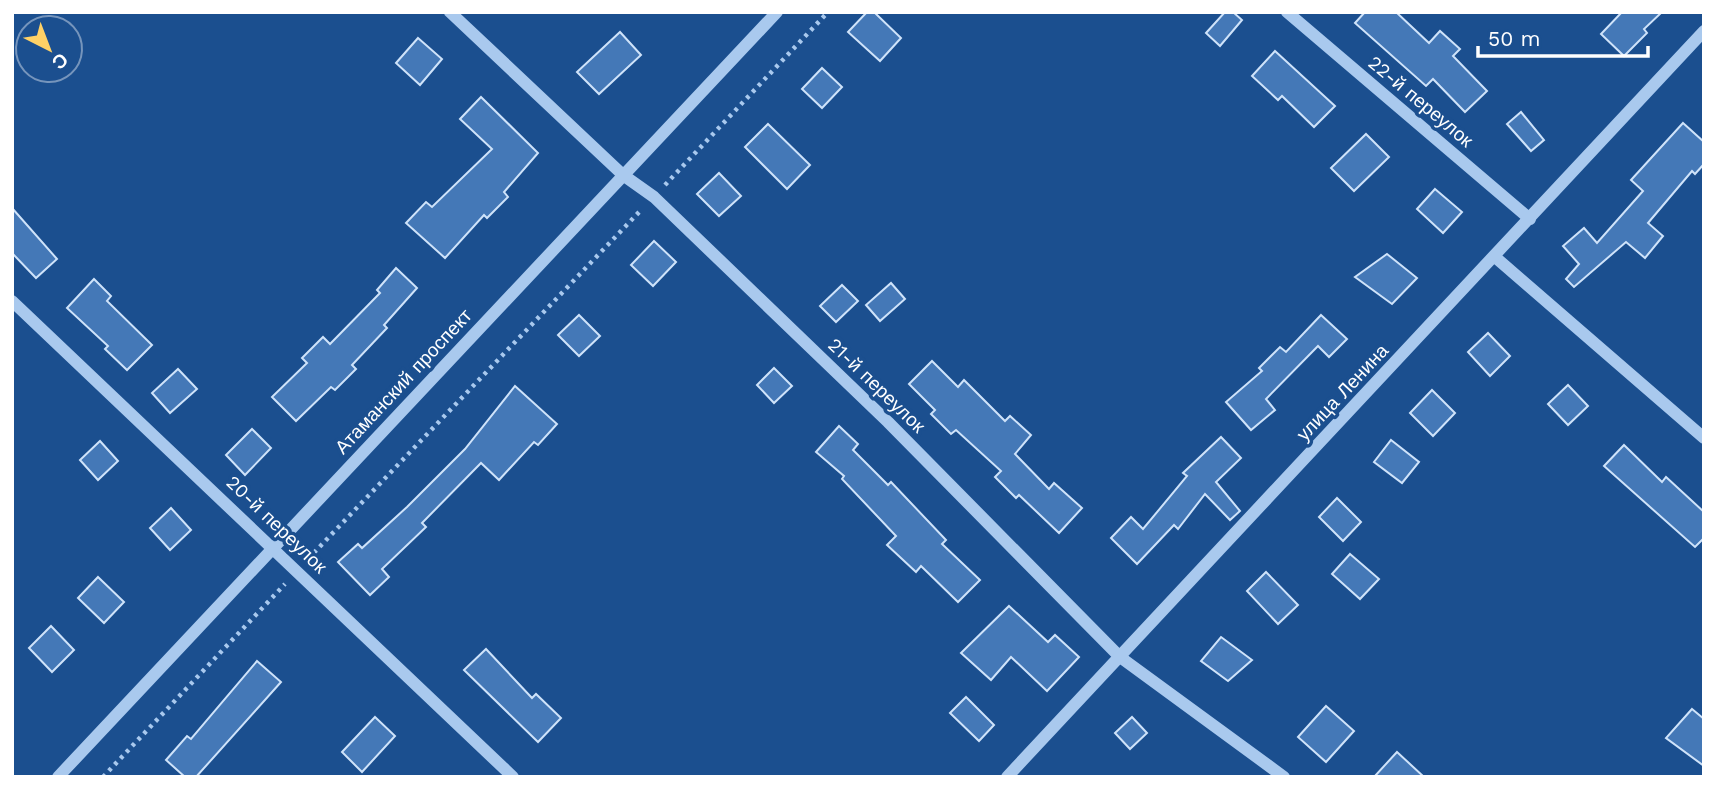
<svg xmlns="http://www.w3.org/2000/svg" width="1716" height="789" font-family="'Work Sans',sans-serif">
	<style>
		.building { fill: #4478b7; stroke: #cfe3fa; stroke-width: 2 }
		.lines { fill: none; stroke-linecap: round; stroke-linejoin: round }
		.path { stroke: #a9c9ee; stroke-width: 4.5; stroke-dasharray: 3.5 5; stroke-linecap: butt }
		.minor { stroke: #a9c9ee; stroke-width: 12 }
		.labels { text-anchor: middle; stroke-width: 7; stroke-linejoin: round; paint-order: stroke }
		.street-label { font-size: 19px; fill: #fff; stroke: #1b4f8f }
	</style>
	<rect width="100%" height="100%" fill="#1b4f8f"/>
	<g class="building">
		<path d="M 867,12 L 874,12 L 901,38 L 880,61 L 848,32 Z"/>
		<path d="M 1225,12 L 1233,12 L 1242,20 L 1220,46 L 1206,33 Z"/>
		<path d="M 1365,12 L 1396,12 L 1429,43 L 1440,31 L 1460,49 L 1453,56 L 1487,91 L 1465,112 L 1433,79 L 1426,86 L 1355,23 Z"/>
		<path d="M 1622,12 L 1662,12 L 1644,29 L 1647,33 L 1624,56 L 1601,34 Z"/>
		<path d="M 620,32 L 641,55 L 599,94 L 577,72 Z"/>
		<path d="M 418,38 L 442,59 L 420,85 L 396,63 Z"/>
		<path d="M 1275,51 L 1335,106 L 1314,127 L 1282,96 L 1278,100 L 1252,76 Z"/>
		<path d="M 822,68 L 842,87 L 822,108 L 802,89 Z"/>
		<path d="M 481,97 L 538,153 L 504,192 L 508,197 L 487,218 L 484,215 L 445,258 L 406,223 L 426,202 L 432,207 L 492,149 L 460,119 Z"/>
		<path d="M 1521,112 L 1544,140 L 1531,151 L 1507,124 Z"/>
		<path d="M 1683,123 L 1704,142 L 1704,164 L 1695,174 L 1692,171 L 1648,223 L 1663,236 L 1645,258 L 1626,242 L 1574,287 L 1566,279 L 1579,264 L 1563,246 L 1584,228 L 1597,243 L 1643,191 L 1631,180 Z"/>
		<path d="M 768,124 L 810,165 L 787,189 L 745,147 Z"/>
		<path d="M 1366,134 L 1389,157 L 1354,191 L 1331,168 Z"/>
		<path d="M 719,173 L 741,196 L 719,216 L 697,194 Z"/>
		<path d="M 1435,189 L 1462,212 L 1443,233 L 1417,209 Z"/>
		<path d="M 12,208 L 57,259 L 36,278 L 12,253 Z"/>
		<path d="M 654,241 L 676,262 L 653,286 L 631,265 Z"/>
		<path d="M 1387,254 L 1417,278 L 1392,304 L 1355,277 Z"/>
		<path d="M 396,268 L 417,288 L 384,325 L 387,328 L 352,365 L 356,369 L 335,390 L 331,387 L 296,421 L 272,397 L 307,363 L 302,358 L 323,337 L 330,344 L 380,293 L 377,290 Z"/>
		<path d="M 94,279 L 111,296 L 107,301 L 152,345 L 127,370 L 105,349 L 108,346 L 67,308 Z"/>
		<path d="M 891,283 L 905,299 L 880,321 L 866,305 Z"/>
		<path d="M 842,285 L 858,301 L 836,322 L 820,306 Z"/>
		<path d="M 579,315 L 600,336 L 579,356 L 558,335 Z"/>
		<path d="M 1321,315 L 1347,339 L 1329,357 L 1318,346 L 1266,399 L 1275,410 L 1251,430 L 1226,402 L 1262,371 L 1259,368 L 1280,347 L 1286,352 Z"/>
		<path d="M 1488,333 L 1510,356 L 1490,376 L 1468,352 Z"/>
		<path d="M 932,361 L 958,387 L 964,380 L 1005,421 L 1010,416 L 1031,435 L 1015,454 L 1049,489 L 1054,483 L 1082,508 L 1059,533 L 1019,495 L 1016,498 L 995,477 L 1001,471 L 956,430 L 951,434 L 931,414 L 935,410 L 909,384 Z"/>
		<path d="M 774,368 L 792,386 L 774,403 L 757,385 Z"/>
		<path d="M 178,369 L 197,389 L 170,413 L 152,393 Z"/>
		<path d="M 1568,385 L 1588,406 L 1568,425 L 1548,404 Z"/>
		<path d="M 515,386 L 557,424 L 538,445 L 534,442 L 499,480 L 481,463 L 422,523 L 426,527 L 382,569 L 389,577 L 370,595 L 338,562 L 358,544 L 362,548 L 407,507 L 465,449 Z"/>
		<path d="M 1432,390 L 1455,413 L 1433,436 L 1410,413 Z"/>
		<path d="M 839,426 L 858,444 L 853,450 L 888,485 L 891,482 L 946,540 L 942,544 L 980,580 L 958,602 L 921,566 L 916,572 L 887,545 L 896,536 L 842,479 L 844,476 L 816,452 Z"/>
		<path d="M 252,429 L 271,448 L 245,475 L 226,455 Z"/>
		<path d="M 1221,437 L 1241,458 L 1216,482 L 1240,511 L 1230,520 L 1205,494 L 1178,529 L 1174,525 L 1137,564 L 1111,538 L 1131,517 L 1143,529 L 1187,476 L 1183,473 Z"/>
		<path d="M 1391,440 L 1419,462 L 1402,483 L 1374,462 Z"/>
		<path d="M 100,441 L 118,461 L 98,480 L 80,460 Z"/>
		<path d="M 1624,445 L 1662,482 L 1666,477 L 1704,512 L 1704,538 L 1695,547 L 1604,466 Z"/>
		<path d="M 1337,498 L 1361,522 L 1343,541 L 1319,517 Z"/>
		<path d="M 171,508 L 191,530 L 170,550 L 150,528 Z"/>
		<path d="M 1350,554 L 1379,579 L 1360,599 L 1332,574 Z"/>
		<path d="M 1266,572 L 1298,605 L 1278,624 L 1247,591 Z"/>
		<path d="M 98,577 L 124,602 L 104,623 L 78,598 Z"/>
		<path d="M 1009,606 L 1048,642 L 1055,635 L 1079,657 L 1047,691 L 1011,657 L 991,680 L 961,653 Z"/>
		<path d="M 51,626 L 74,650 L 52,672 L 29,648 Z"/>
		<path d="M 1221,637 L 1252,660 L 1228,681 L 1201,661 Z"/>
		<path d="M 486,649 L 532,698 L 536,694 L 561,718 L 538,742 L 464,670 Z"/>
		<path d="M 257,661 L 281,682 L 196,777 L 185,777 L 166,760 L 187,736 L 191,739 Z"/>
		<path d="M 966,697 L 994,725 L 979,741 L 950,713 Z"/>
		<path d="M 1326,706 L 1354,731 L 1326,762 L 1298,737 Z"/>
		<path d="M 1692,709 L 1704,719 L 1704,766 L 1666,738 Z"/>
		<path d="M 375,717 L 395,736 L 362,772 L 342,752 Z"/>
		<path d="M 1132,717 L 1147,733 L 1130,749 L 1115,733 Z"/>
		<path d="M 1397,752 L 1424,777 L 1374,777 Z"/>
	</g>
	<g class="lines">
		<g class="path">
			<path d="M 665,185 L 828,12"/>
			<path d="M 308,559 L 642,209"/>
			<path d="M 103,777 L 285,584"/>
		</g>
		<g class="minor">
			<path d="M 450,12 L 623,175 L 654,197 L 888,422 L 1120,657 L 1284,777"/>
			<path d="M 1287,12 L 1530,219"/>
			<path d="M 1495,257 L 1704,438"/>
			<path d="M 12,301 L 513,777"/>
			<path d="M 58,777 L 777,12"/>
			<path d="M 1007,777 L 1704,31"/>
		</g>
	</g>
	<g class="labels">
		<g class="street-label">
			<text transform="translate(1421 101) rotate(40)" y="7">22-й переулок</text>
			<text transform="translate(403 381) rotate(-47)" y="7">Атаманский проспект</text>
			<text transform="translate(877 385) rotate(44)" y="7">21-й переулок</text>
			<text transform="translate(1342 392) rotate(-47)" y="7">улица Ленина</text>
			<text transform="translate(277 524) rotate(44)" y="7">20-й переулок</text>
		</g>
	</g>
	<rect width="1716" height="789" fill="none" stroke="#ffffff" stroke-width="28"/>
	<g transform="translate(49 49) rotate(138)"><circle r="33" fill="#1b4f8f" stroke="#7695bc" stroke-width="2"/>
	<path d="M0-5L12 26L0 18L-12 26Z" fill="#ffd166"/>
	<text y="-10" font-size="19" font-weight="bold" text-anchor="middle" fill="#ffffff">С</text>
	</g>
	<path d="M1478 46v10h170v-10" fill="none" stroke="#ffffff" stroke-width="3.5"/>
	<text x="1488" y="46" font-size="21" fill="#ffffff" stroke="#1b4f8f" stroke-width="5" paint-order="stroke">50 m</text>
</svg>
